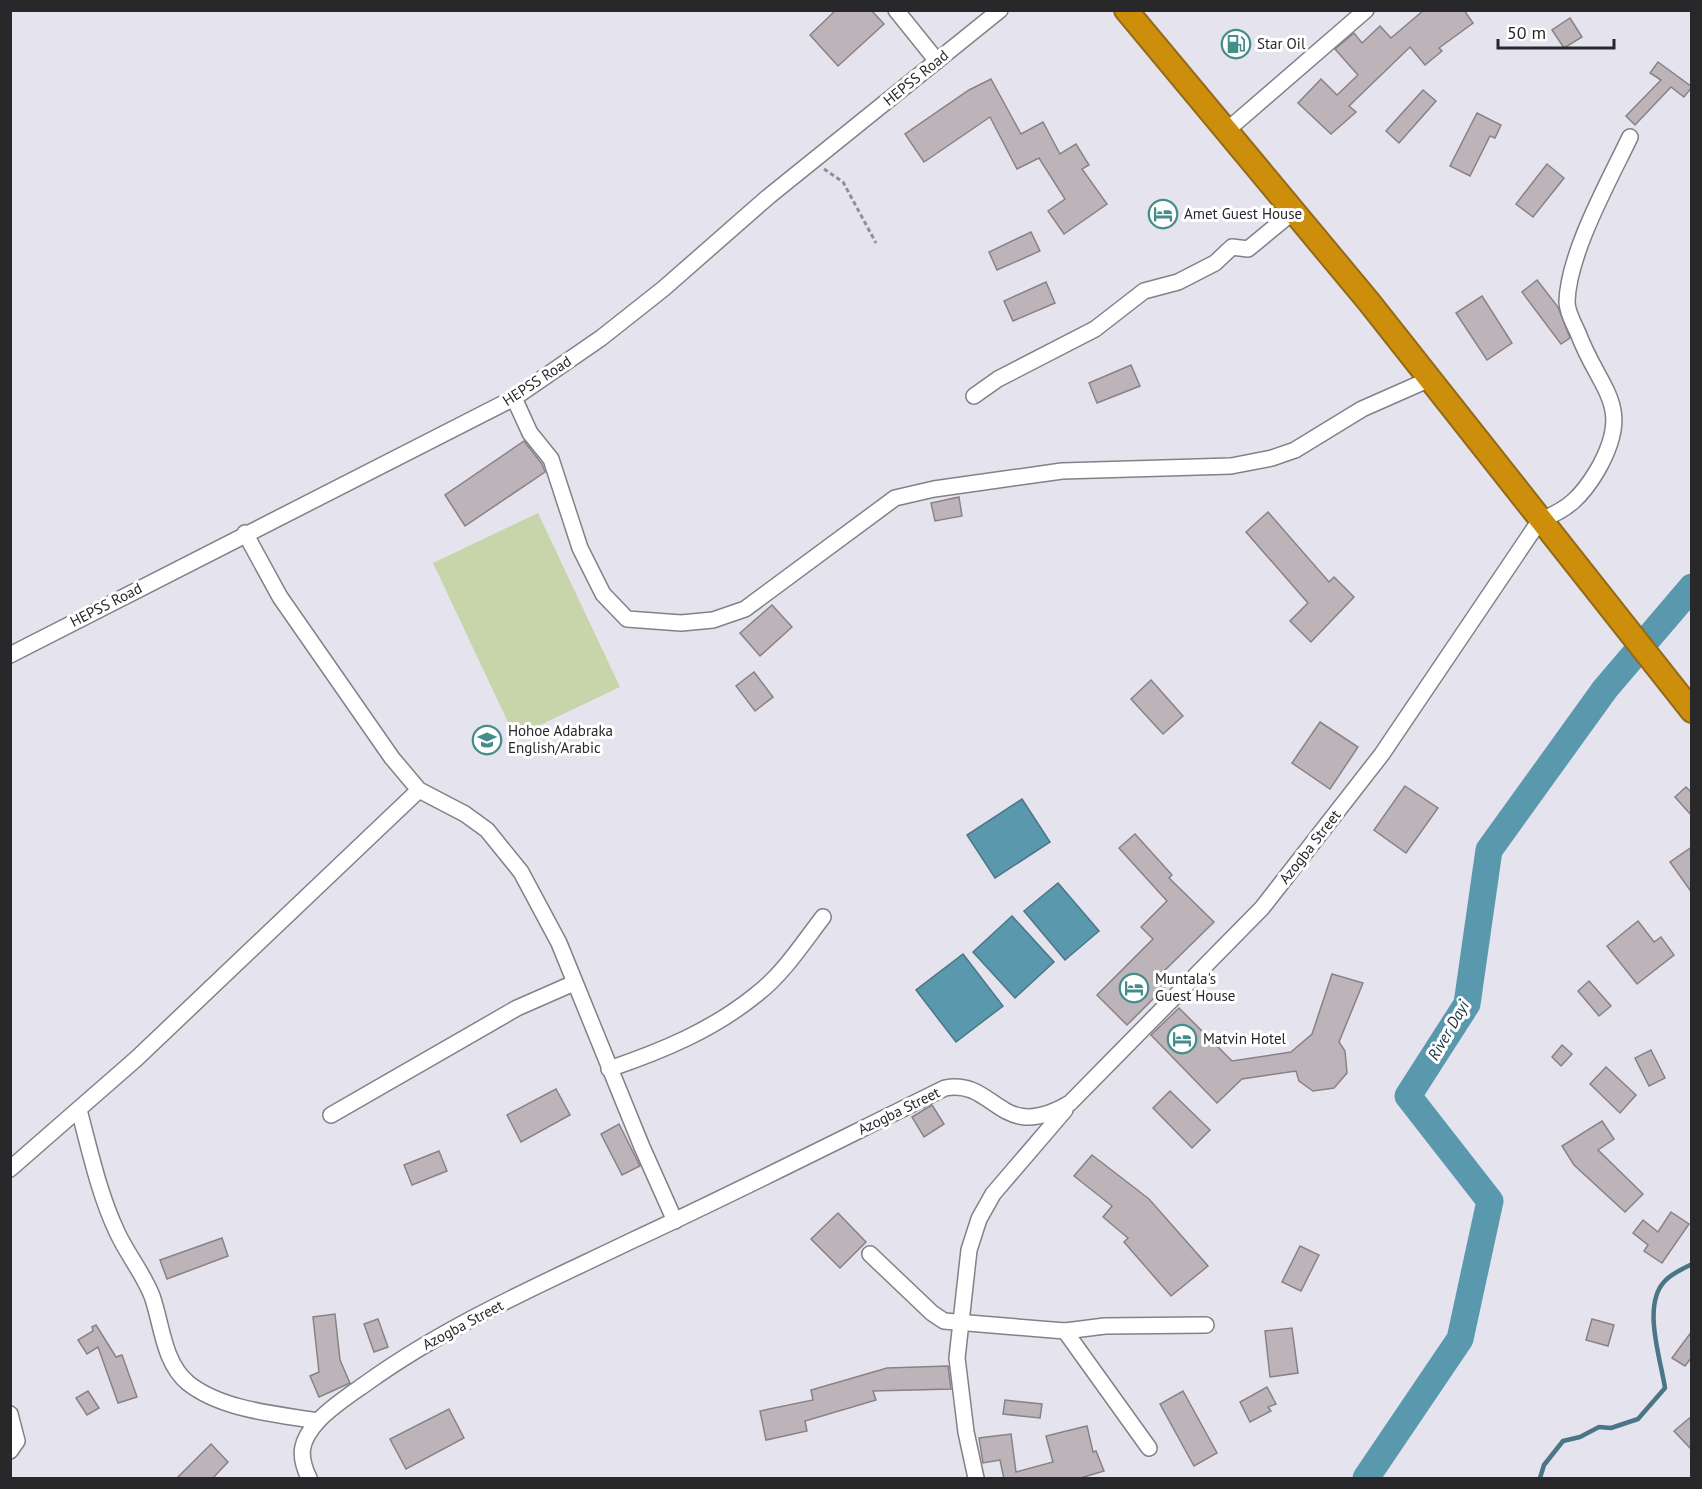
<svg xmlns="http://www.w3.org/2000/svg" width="1702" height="1489" font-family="'PT Sans',sans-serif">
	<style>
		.green { fill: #c8d5ab }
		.water { fill: #5a98ae; stroke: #4b7687; stroke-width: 1.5 }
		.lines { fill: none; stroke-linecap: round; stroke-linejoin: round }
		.stream { stroke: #4b7687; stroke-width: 4.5 }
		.river { stroke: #5a98ae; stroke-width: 27 }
		.building { fill: #bdb4b9; stroke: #8a8186; stroke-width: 1.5 }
		.minor-casing { stroke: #82818a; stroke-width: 18 }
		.highway-casing { stroke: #936a17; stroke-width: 26 }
		.path { stroke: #908f96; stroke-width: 3; stroke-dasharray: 4.5 3; stroke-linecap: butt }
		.minor { stroke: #fff; stroke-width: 15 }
		.highway { stroke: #cd8e0c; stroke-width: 22 }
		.labels { text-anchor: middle; stroke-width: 6; stroke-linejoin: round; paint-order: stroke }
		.poi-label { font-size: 15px; fill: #28282b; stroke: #fff; text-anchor: start }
		.street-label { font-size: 15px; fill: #28282b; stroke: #fff }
		.water-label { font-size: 16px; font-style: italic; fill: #16353f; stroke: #fff }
	</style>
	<rect width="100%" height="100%" fill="#e5e4ee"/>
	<path class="green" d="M 538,513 L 620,687 L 515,737 L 433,563 Z"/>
	<g class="water">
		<path d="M 1022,799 L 1050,842 L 995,878 L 967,835 Z"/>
		<path d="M 1058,883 L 1099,931 L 1065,960 L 1024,911 Z"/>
		<path d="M 1012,916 L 1054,962 L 1015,998 L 973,952 Z"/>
		<path d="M 963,954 L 1003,1006 L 956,1042 L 916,990 Z"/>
	</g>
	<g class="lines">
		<path class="stream" d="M 1540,1478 L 1544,1465 L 1563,1441 L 1580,1437 L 1599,1427 L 1611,1428 L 1638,1419 L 1665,1388 C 1661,1360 1642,1306 1664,1282 C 1670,1274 1683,1269 1692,1264"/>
		<path class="river" d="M 1366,1478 L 1460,1339 L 1490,1201 L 1408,1096 L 1467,1004 L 1489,850 L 1605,689 L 1692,587"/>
	</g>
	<g class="building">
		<path d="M 836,10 L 871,10 L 884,24 L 838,66 L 810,35 Z"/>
		<path d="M 1424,10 L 1464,10 L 1473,23 L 1439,48 L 1442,51 L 1425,65 L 1410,47 L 1349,106 L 1356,112 L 1331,134 L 1298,103 L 1321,79 L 1337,95 L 1358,75 L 1335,49 L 1354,33 L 1362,43 L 1380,26 L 1391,38 Z"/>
		<path d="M 1570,18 L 1582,37 L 1564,48 L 1552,30 Z"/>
		<path d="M 1658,62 L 1692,87 L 1684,97 L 1671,87 L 1635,125 L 1626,116 L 1661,80 L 1650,73 Z"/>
		<path d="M 991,79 L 1021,134 L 1043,122 L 1060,154 L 1076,144 L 1089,165 L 1082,169 L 1107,204 L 1064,234 L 1048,211 L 1065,199 L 1039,158 L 1017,169 L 990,117 L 924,162 L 905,134 L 969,90 Z"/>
		<path d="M 1423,90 L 1436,101 L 1399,143 L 1386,131 Z"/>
		<path d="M 1477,113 L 1501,125 L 1495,138 L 1490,136 L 1470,176 L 1450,166 Z"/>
		<path d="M 1547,164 L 1564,178 L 1533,217 L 1516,204 Z"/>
		<path d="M 1031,232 L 1040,251 L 997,270 L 989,252 Z"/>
		<path d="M 1537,280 L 1558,307 L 1570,338 L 1561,344 L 1522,292 Z"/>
		<path d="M 1046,282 L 1055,303 L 1013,321 L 1004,301 Z"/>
		<path d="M 1482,296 L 1512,343 L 1487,360 L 1456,313 Z"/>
		<path d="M 1131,365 L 1140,386 L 1097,403 L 1089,383 Z"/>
		<path d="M 524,441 L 542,464 L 545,472 L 465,526 L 445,495 Z"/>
		<path d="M 959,497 L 962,516 L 935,521 L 931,503 Z"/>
		<path d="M 1268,512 L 1329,582 L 1334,577 L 1354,597 L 1311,642 L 1290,621 L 1308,603 L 1246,532 Z"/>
		<path d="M 772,605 L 792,627 L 760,656 L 740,633 Z"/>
		<path d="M 754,672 L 773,697 L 755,711 L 736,686 Z"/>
		<path d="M 1151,680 L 1183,716 L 1163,734 L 1131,699 Z"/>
		<path d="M 1320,722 L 1358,747 L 1330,789 L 1292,763 Z"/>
		<path d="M 1405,786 L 1438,808 L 1406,853 L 1374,830 Z"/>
		<path d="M 1686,787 L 1692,793 L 1692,816 L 1675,797 Z"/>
		<path d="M 1135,834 L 1172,875 L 1169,878 L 1214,922 L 1163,972 L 1172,980 L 1127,1025 L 1097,995 L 1153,939 L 1141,927 L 1167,901 L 1119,848 Z"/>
		<path d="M 1692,847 L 1692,893 L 1670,862 Z"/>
		<path d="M 1638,921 L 1654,942 L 1661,937 L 1674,955 L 1637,984 L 1607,946 Z"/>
		<path d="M 1332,974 L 1363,983 L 1339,1042 L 1345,1051 L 1347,1073 L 1334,1088 L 1313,1091 L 1299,1081 L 1296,1071 L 1242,1079 L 1217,1103 L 1151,1035 L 1179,1008 L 1232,1061 L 1291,1052 L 1312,1034 Z"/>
		<path d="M 1589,981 L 1611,1006 L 1599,1016 L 1578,991 Z"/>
		<path d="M 1562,1045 L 1572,1054 L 1561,1066 L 1552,1057 Z"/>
		<path d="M 1651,1050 L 1665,1078 L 1649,1086 L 1635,1058 Z"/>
		<path d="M 1606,1067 L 1636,1095 L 1620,1113 L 1590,1084 Z"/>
		<path d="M 556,1089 L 570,1115 L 521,1142 L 507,1115 Z"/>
		<path d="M 1170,1091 L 1210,1130 L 1192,1148 L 1153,1108 Z"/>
		<path d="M 932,1105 L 944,1124 L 924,1137 L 912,1117 Z"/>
		<path d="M 1602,1121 L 1614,1139 L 1598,1150 L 1643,1194 L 1625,1212 L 1574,1165 L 1562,1146 Z"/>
		<path d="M 619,1124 L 640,1166 L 622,1175 L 601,1134 Z"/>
		<path d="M 439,1151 L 447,1171 L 412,1185 L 404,1165 Z"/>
		<path d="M 1092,1155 L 1149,1199 L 1208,1266 L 1171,1296 L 1124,1242 L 1128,1238 L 1103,1217 L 1112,1206 L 1074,1176 Z"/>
		<path d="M 1671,1212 L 1689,1224 L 1662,1263 L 1644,1251 L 1648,1245 L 1633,1233 L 1643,1220 L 1658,1232 Z"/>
		<path d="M 838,1213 L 866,1242 L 840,1268 L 811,1239 Z"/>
		<path d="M 222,1238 L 228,1256 L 167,1279 L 160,1260 Z"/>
		<path d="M 1300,1246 L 1319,1255 L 1301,1291 L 1282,1282 Z"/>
		<path d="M 335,1314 L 340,1360 L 350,1383 L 319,1397 L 310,1376 L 319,1372 L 313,1317 Z"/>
		<path d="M 378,1319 L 388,1347 L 374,1352 L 364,1324 Z"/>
		<path d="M 1592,1319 L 1614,1325 L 1608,1346 L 1586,1340 Z"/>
		<path d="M 96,1325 L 116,1357 L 122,1355 L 137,1397 L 118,1403 L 98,1347 L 87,1354 L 78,1340 L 93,1331 L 92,1327 Z"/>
		<path d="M 1292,1328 L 1298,1373 L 1270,1377 L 1265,1331 Z"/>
		<path d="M 1692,1331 L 1692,1357 L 1685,1366 L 1672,1358 Z"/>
		<path d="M 948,1366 L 951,1389 L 873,1391 L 876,1400 L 805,1421 L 807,1431 L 766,1440 L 760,1411 L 813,1400 L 811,1390 L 887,1368 Z"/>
		<path d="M 1267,1387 L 1276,1404 L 1268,1407 L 1271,1411 L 1250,1422 L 1240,1402 Z"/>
		<path d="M 88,1391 L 99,1408 L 87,1415 L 76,1398 Z"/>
		<path d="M 1183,1391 L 1217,1453 L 1194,1466 L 1160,1404 Z"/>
		<path d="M 1005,1400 L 1042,1404 L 1040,1418 L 1003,1414 Z"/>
		<path d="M 449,1409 L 464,1438 L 406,1469 L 390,1439 Z"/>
		<path d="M 1692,1416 L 1692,1450 L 1674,1431 Z"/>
		<path d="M 1087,1426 L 1093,1452 L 1096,1451 L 1104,1471 L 1077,1479 L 1004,1479 L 1000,1460 L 983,1463 L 979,1438 L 1011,1434 L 1016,1472 L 1053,1462 L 1046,1436 Z"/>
		<path d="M 211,1444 L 228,1462 L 212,1479 L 176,1479 Z"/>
	</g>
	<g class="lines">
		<g class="minor-casing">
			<g id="minor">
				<path d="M 896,10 L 937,61"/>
				<path d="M 1225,132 L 1366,10"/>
				<path d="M 974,396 L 998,379 L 1095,329 L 1144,291 L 1178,282 L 1215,263 L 1232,247 L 1248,249 L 1293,212"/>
				<path d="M 514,398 L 530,433 L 551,459 L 580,548 L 603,594 L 627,619 L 681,623 L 713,620 L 745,609 L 895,498 L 934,489 L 1062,471 L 1231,466 L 1272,458 L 1295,450 L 1362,409 L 1430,379"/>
				<path d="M 245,533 L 280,597 L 392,758 L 419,790 L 465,814 L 487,830 L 521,872 L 559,943 L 642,1147 L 675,1221"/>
				<path d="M 10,655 L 514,398 L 601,338 L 663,289 L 768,197 L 1000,10"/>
				<path d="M 609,1069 C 662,1051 713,1030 757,994 C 783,974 803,943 823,917"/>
				<path d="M 79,1110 C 90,1151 99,1194 117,1232 C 127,1254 143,1273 152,1296 C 162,1324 163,1362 188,1383 C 222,1410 276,1414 318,1421"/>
				<path d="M 331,1115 L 517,1008 L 574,983"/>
				<path d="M 10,1169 L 136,1059 L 419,790"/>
				<path d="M 870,1254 L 932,1313 L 944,1321 L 1065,1331 L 1105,1326 L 1206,1325"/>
				<path d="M 1065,1331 L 1149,1448"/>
				<path d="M 10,1414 L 17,1441 L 10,1451"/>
				<path d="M 309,1478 C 298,1455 300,1441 318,1421 C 332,1406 351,1394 368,1382 C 449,1324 542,1284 631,1241 C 737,1192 841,1139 945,1088 C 996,1078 999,1145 1070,1103 L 1262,908 L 1382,754 L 1540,520 C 1568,510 1582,496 1597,471 C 1635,405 1600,392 1578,333 C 1574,324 1567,312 1567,302 C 1568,254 1609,181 1630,137"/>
				<path d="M 976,1478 L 966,1432 L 957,1358 L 969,1250 L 979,1219 L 993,1194 L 1065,1110"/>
			</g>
		</g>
		<g class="highway-casing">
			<path id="highway" d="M 1126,10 L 1369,302 L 1692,711"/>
		</g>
		<path class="path" d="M 824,169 L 843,182 L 876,243"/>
		<use href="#minor" class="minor"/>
		<use href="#highway" class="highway"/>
	</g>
	<defs>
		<g id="fuel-ring" transform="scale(1.5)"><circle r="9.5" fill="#fff" stroke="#458d8a" stroke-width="1.5"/><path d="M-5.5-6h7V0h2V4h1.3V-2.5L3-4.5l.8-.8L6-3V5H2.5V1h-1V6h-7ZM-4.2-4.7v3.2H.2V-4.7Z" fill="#458d8a"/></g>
		<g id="hotel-ring" transform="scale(1.5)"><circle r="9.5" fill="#fff" stroke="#458d8a" stroke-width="1.5"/><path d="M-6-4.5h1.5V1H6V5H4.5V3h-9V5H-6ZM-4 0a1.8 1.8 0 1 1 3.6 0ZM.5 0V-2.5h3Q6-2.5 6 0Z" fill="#458d8a"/></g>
		<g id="school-ring" transform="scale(1.5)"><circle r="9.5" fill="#fff" stroke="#458d8a" stroke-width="1.5"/><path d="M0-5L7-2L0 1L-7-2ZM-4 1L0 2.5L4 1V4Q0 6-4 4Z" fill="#458d8a"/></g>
	</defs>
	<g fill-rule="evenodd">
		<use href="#fuel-ring" x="1236" y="44"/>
		<use href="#hotel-ring" x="1163" y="214"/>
		<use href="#school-ring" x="487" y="740"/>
		<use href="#hotel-ring" x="1134" y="988"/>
		<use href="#hotel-ring" x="1182" y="1039"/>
	</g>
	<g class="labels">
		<g class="poi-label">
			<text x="1257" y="49">Star Oil</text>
			<text x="1184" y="219">Amet Guest House</text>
			<text x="508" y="736">Hohoe Adabraka<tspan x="508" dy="17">English/Arabic</tspan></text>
			<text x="1155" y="984">Muntala's<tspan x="1155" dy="17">Guest House</tspan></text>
			<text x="1203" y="1044">Matvin Hotel</text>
		</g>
		<g class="street-label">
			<text transform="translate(916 78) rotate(-39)" y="5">HEPSS Road</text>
			<text transform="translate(537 381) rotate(-33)" y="5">HEPSS Road</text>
			<text transform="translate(106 605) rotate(-27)" y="5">HEPSS Road</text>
			<text transform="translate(1310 847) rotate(-52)" y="5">Azogba Street</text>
			<text transform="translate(899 1111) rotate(-26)" y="5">Azogba Street</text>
			<text transform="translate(463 1325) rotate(-28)" y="5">Azogba Street</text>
		</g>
		<g class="water-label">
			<text transform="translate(1448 1030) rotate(-60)" y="6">River Dayi</text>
		</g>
	</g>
	<rect width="1702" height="1489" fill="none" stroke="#28282b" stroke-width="24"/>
	<path d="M1498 39v9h116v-9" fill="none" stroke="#28282b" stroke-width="3"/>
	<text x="1507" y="39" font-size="18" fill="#28282b" stroke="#ffffff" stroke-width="4.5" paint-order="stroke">50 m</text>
</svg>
